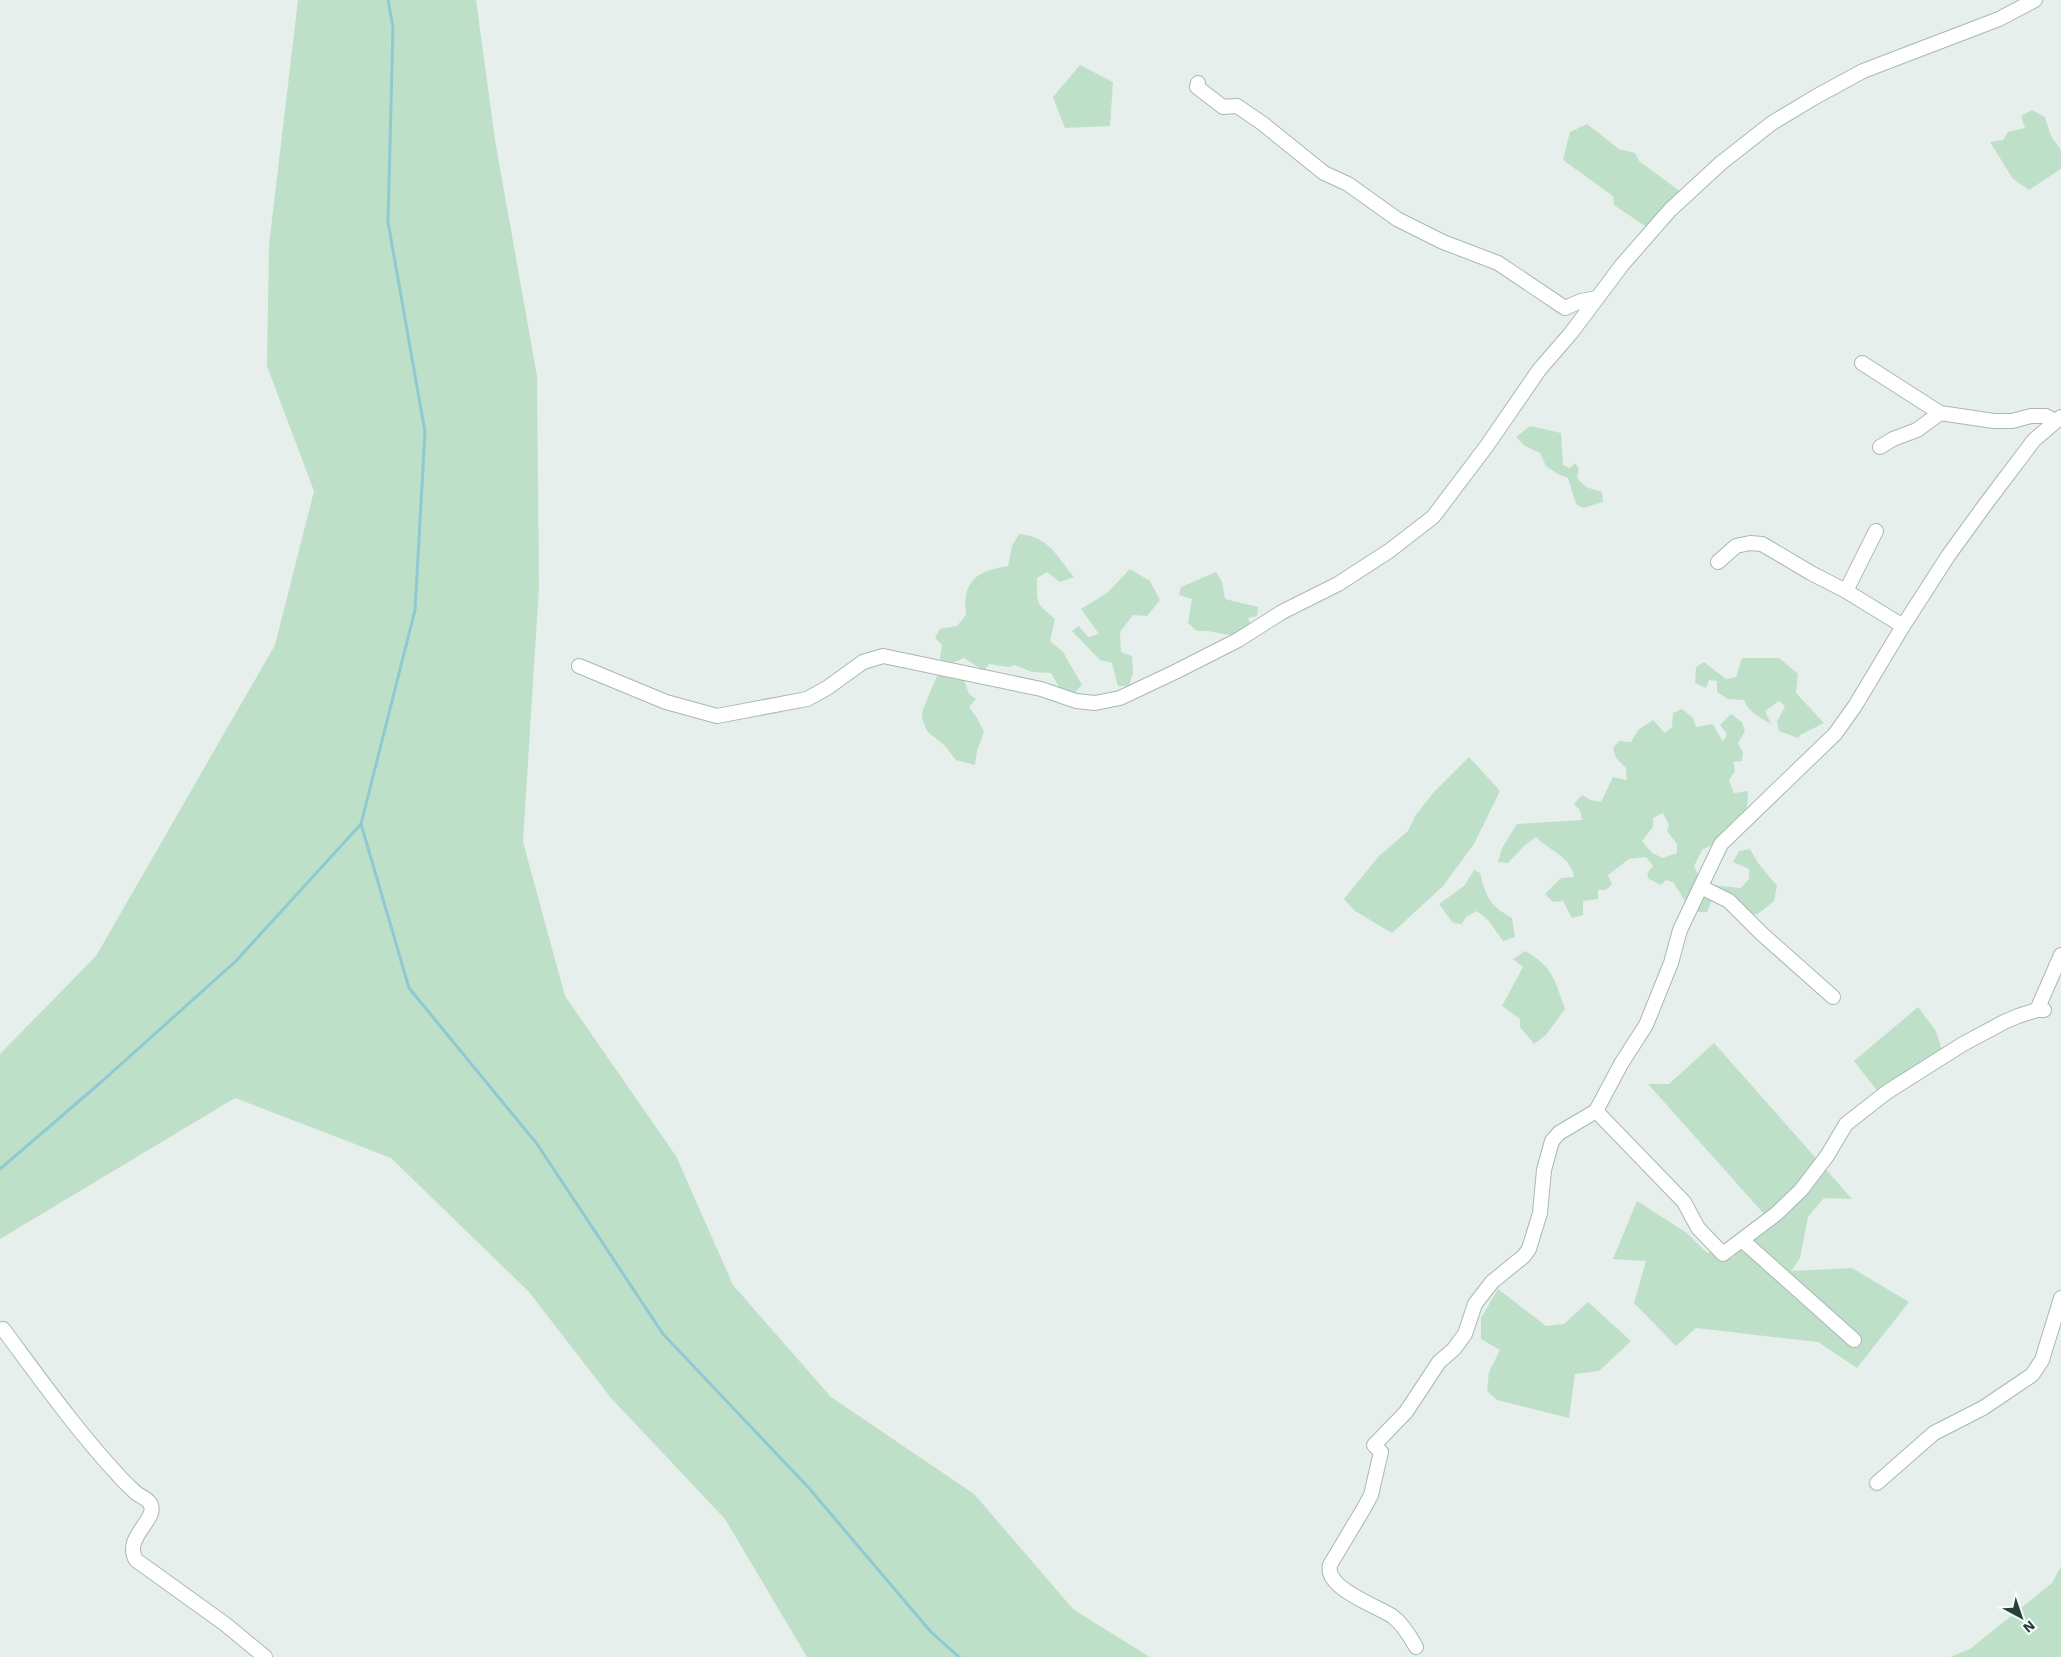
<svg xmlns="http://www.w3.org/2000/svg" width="2061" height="1657" font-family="'Work Sans',sans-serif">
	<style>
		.green { fill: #bfe0c8; fill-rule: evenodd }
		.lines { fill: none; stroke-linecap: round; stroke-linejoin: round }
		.stream { stroke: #8ec9d4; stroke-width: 3 }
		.minor-casing { stroke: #a8b8b2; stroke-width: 16 }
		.minor { stroke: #fff; stroke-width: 14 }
	</style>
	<rect width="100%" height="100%" fill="#e6efeb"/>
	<g class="green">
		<path d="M 298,0 L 476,0 L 495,140 L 537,376 L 539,587 L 523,842 L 565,996 L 676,1156 L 733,1285 L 831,1397 L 974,1494 L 1074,1610 L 1150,1657 L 807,1657 L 725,1519 L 611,1398 L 529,1292 L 391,1158 L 235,1098 L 0,1239 L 0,1054 L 96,956 L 275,645 L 314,491 L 267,366 L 269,245 Z"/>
		<path d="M 1080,65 L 1113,82 L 1110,126 L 1065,128 L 1053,97 Z"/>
		<path d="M 2032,110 L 2045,117 L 2051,136 L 2061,150 L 2061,169 L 2029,190 L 2013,179 L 1990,142 L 2003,140 L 2008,132 L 2025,128 L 2021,116 Z"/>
		<path d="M 1587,124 L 1619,149 L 1635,153 L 1639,161 L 1681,192 L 1651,230 L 1614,205 L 1613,196 L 1563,160 L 1570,132 Z"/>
		<path d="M 1530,426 L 1561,433 L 1563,465 L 1570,468 L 1575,463 L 1579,469 L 1577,478 L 1586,487 L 1602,492 L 1603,502 L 1583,508 L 1576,504 L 1568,478 L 1558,474 L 1546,466 L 1540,453 L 1525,446 L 1516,437 Z"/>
		<path d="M 1019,534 C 1050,537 1056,556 1074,577 L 1060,582 L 1047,572 L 1037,578 C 1037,604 1035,602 1055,619 L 1050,641 L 1063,652 L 1082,685 L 1072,695 L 1059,687 L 1051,673 L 1032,672 L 1015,665 L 1008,667 L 989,664 L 984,671 L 964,658 L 949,664 L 940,659 L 942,645 L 935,638 L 940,629 L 957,626 L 966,615 C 962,580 977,571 1008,566 L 1012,546 Z"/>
		<path d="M 1130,569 L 1150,581 L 1160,600 L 1147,616 L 1133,615 L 1120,632 L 1121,652 L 1132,656 L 1133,673 L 1129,686 L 1118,686 L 1112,663 L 1100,660 L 1072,631 L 1079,626 L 1088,637 L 1099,634 L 1081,609 L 1107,593 Z"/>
		<path d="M 1216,572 L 1222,582 L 1225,599 L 1258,607 L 1257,616 L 1248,618 L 1251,627 C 1232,643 1218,629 1197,631 L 1188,623 L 1192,599 L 1179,595 L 1181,587 Z"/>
		<path d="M 1742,658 L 1779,658 L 1798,674 L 1796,693 L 1824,723 L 1800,735 L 1798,738 L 1779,731 L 1777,722 L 1785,706 L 1779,701 L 1765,711 L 1771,724 C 1761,718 1748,712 1744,700 L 1728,699 L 1717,692 L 1717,681 L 1709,680 L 1706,688 L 1695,683 L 1696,667 L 1704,662 L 1726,679 L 1736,677 Z"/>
		<path d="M 956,675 L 964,680 L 969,694 L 976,699 L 969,707 L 977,718 L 984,732 L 977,751 L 975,765 L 956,760 L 945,746 L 927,731 L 922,718 L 923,709 L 937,676 Z"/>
		<path d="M 1682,709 L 1693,718 L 1696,727 L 1713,724 L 1723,742 L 1727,734 L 1720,725 L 1731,714 L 1742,722 L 1745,731 L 1738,743 L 1743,753 L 1742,761 L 1733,762 L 1735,771 L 1729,780 L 1734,793 L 1748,791 L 1747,807 L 1731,830 L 1722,840 L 1702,850 L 1694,866 L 1702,884 L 1741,888 L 1749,879 L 1749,869 L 1733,862 L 1739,851 L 1750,849 L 1758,863 L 1777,886 L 1774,901 L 1758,914 L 1747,915 L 1738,904 L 1724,906 L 1712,900 L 1707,912 L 1692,912 L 1673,882 L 1666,880 L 1661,885 L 1649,879 L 1647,874 L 1653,866 L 1646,857 L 1629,859 L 1608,875 L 1612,884 L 1606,890 L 1598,890 L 1598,899 L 1583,901 L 1583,915 L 1572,918 L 1563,901 L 1553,902 L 1545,894 L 1561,878 L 1574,877 C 1571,856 1549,851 1536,837 L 1525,845 L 1508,863 L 1498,862 L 1502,848 L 1517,824 L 1582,820 L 1580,810 L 1574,804 L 1582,795 L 1591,800 L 1601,802 L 1613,777 L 1627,780 L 1626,768 L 1616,758 L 1613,748 L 1619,741 L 1631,742 L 1638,730 L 1653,720 L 1665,733 L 1672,727 L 1673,713 ZM 1663,813 L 1669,825 L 1667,831 L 1677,844 L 1677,853 L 1663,858 L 1652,853 L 1642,841 L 1653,827 L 1653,818 Z"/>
		<path d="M 1469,757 L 1500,791 L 1474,844 L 1443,886 L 1392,933 L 1355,911 L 1344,899 L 1379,856 L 1408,831 L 1415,816 L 1434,792 Z"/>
		<path d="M 1474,870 L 1480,873 C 1486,897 1490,906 1512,918 L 1515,937 L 1503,941 L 1489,921 L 1477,911 L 1466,917 L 1462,924 L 1453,923 L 1439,904 L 1464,886 Z"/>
		<path d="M 1525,951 C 1553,966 1555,981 1565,1009 L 1546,1035 L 1534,1044 L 1520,1027 L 1520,1019 L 1502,1006 L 1523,967 L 1513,959 Z"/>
		<path d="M 1918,1007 L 1936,1031 L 1943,1054 L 1879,1093 L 1854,1061 Z"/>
		<path d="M 1714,1043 L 1852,1199 L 1824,1198 L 1808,1217 L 1800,1258 L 1791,1271 L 1852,1268 L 1909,1302 L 1857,1368 L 1818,1342 L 1696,1328 L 1676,1346 L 1634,1303 L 1646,1261 L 1613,1259 L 1637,1201 L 1687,1233 L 1706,1252 L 1733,1258 L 1764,1214 L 1648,1084 L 1669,1084 Z"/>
		<path d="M 1498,1289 L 1546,1326 L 1564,1324 L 1588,1302 L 1631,1341 L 1599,1371 L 1575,1374 L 1569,1418 L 1497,1400 L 1487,1391 L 1489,1372 L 1500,1350 L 1481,1339 L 1481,1318 Z"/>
		<path d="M 2061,1566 L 2061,1657 L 1950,1657 L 1970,1649 L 2052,1583 Z"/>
	</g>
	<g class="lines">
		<g class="stream">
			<path d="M 388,0 L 393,27 L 388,222 L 425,432 L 415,610 L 361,824 L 409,988 L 537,1144 L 663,1334 L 808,1487 L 931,1632 L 959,1657"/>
			<path d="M 0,1169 L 99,1084 L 236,961 L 361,824"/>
		</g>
		<g class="minor-casing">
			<g id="minor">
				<path d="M 1198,83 L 1197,87 L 1223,107 L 1237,106 L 1262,123 L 1324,173 L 1348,184 L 1397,219 L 1443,242 L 1498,263 L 1565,308 L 1581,301 L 1597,298"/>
				<path d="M 1862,363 L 1940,413 L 1994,421 L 2012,421 L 2031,416 L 2046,416 L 2055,421"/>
				<path d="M 1880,447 L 1893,439 L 1917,430 L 1940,413"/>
				<path d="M 1718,562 L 1736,546 L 1750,543 L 1762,544 L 1811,573 L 1846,591 L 1903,626"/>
				<path d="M 1846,591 L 1876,531"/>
				<path d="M 579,666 L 666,702 L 717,716 L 807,699 L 827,688 L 863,662 L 883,656 L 1041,689 L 1076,701 L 1095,703 L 1120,698 L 1177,671 L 1238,640 L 1282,612 L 1338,584 L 1389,551 L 1433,517 L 1486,447 L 1539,370 L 1571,333 L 1622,265 L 1670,210 L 1721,163 L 1772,123 L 1817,96 L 1863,71 L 1999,19 L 2035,0"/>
				<path d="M 1701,887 L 1729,901 L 1762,934 L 1833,997"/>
				<path d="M 2037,1010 L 2061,955"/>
				<path d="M 1596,1111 L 1684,1202 L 1698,1228 L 1723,1254 L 1776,1214 L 1801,1190 L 1827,1156 L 1846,1124 L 1887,1092 L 1963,1044 L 2004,1022 L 2018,1016 L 2037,1010 L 2044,1010"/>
				<path d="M 1742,1240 L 1854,1340"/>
				<path d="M 3,1329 C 41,1380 77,1431 120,1477 C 125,1483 131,1488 136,1493 C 140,1496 146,1498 149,1502 C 162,1518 122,1536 136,1560 L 225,1624 L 265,1657"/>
				<path d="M 1877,1483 L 1934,1433 L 1983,1408 L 2032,1375 L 2042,1360 L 2061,1298"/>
				<path d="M 1416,1647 C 1410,1636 1402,1623 1392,1616 C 1377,1606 1324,1588 1330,1565 L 1364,1508 L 1371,1495 L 1381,1452 L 1374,1445 L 1406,1412 L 1439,1362 L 1454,1349 L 1465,1334 L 1475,1304 L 1492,1282 L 1524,1256 L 1529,1249 L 1540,1213 L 1544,1170 L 1552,1141 L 1559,1133 L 1596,1111 L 1621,1064 L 1646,1025 L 1671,963 L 1680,930 L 1721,844 L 1835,734 L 1855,706 L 1903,626 L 1948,556 L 1985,505 L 2034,440 L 2061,417"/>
			</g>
		</g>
		<use href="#minor" class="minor"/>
	</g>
	<g transform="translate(2021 1617) rotate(140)" stroke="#f7fbf9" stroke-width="4" paint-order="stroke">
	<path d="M0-4L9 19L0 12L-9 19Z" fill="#24423a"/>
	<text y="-8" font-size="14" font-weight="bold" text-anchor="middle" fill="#24423a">N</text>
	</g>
</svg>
